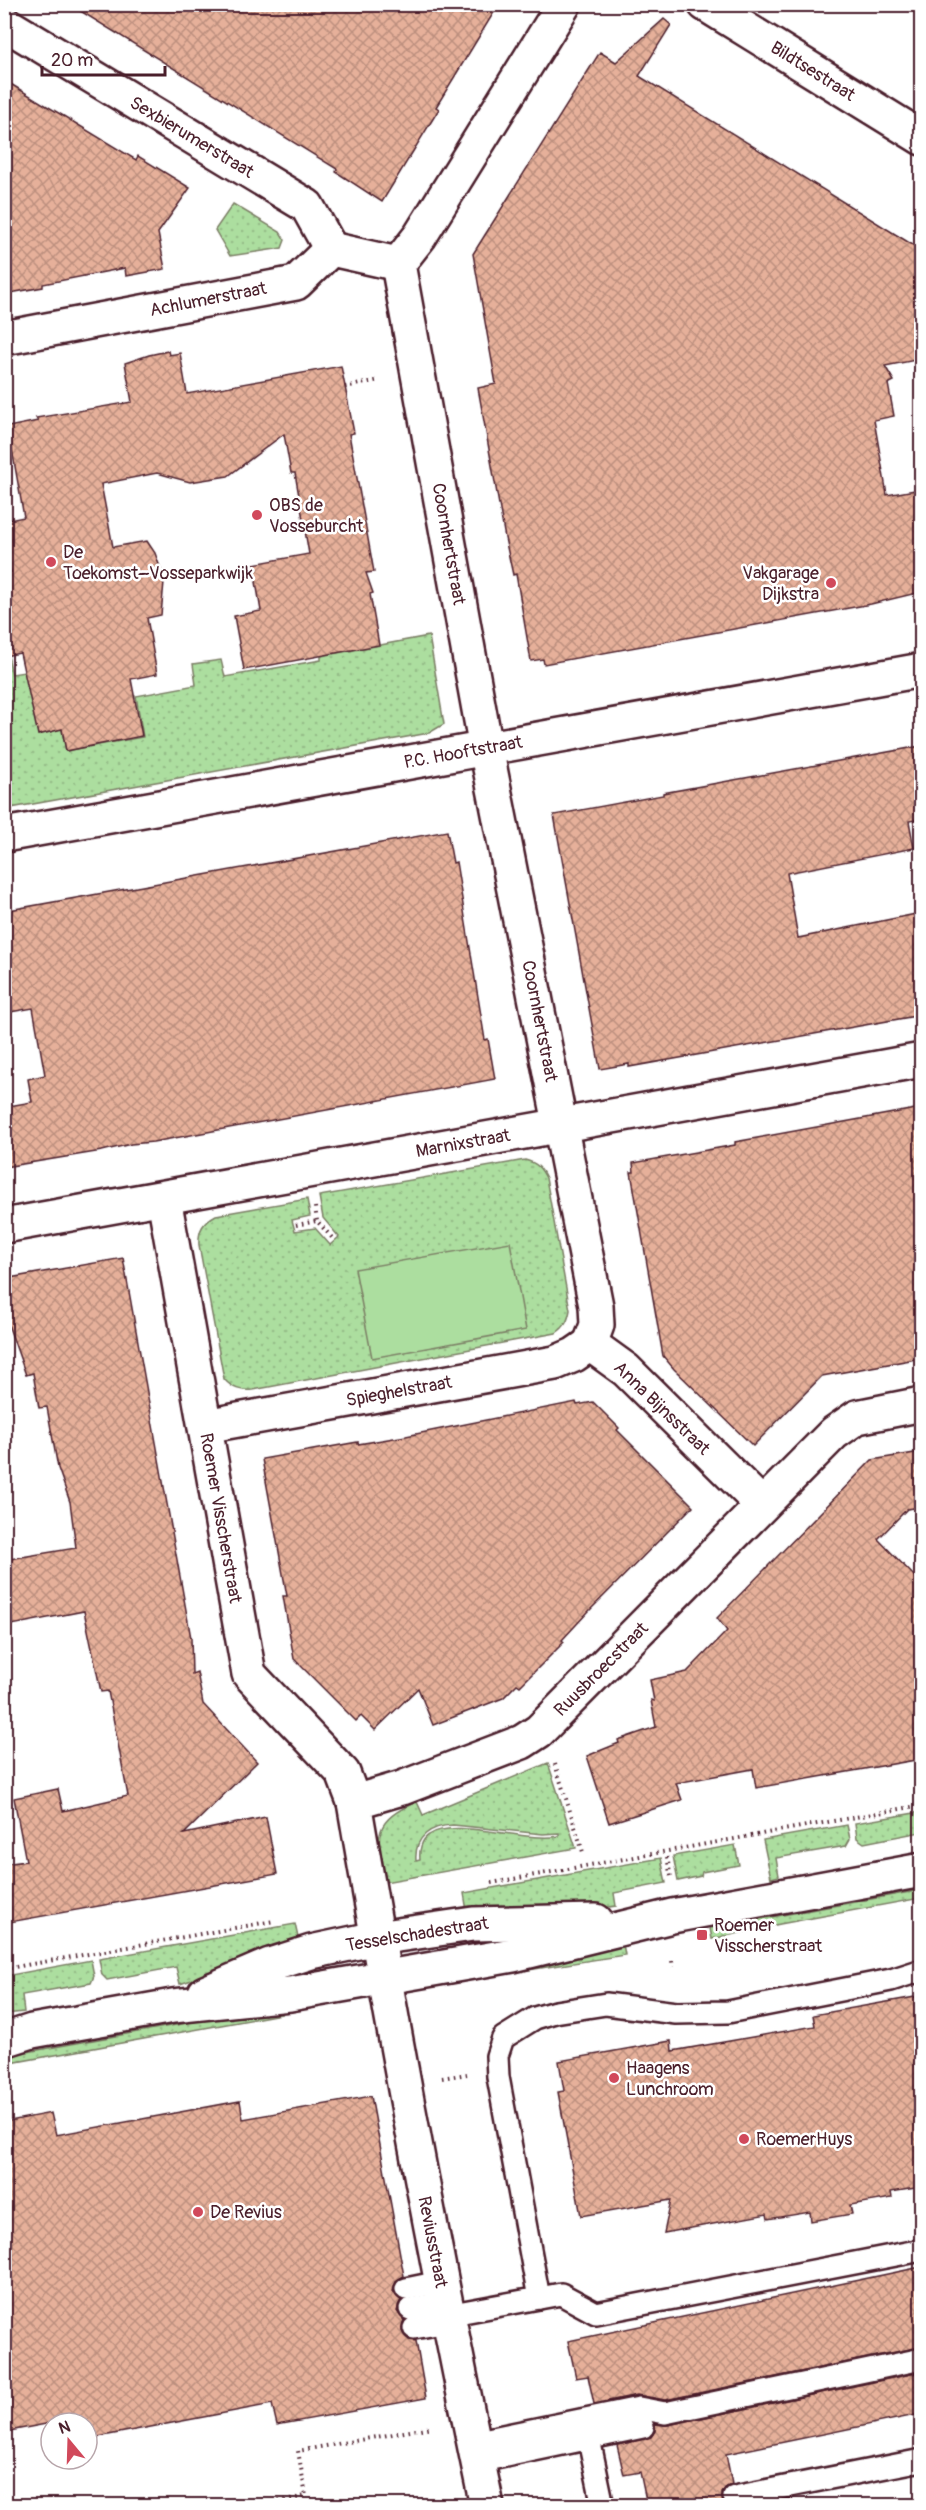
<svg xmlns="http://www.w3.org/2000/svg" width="926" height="2510" font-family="Pangolin,sans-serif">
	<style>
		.green { fill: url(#green-dots); stroke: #7b7e65; stroke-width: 1.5; fill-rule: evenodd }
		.pitch { fill: #acde9f; stroke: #7b7e65; stroke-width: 1.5 }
		.building { fill: url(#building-cross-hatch); stroke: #4a1f2b; stroke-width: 1.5 }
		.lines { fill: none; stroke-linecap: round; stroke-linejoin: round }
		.lane-casing { stroke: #4a1f2b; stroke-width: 26 }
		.street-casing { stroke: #4a1f2b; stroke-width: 38 }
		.secondary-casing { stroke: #4a1f2b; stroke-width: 38 }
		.path { stroke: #4a1f2b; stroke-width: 4; stroke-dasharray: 1.5 4.5; stroke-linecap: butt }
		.lane { stroke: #fff; stroke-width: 21 }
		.street { stroke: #fff; stroke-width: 33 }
		.secondary { stroke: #fff; stroke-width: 33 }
		.poi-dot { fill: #d1495b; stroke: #fff; stroke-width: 2 }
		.labels { text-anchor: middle; stroke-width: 5; stroke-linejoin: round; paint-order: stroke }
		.street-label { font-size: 18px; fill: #4a1f2b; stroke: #fff }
		.poi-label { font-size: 18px; fill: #4a1f2b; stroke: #fff; text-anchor: start }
	</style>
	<defs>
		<pattern id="green-dots" width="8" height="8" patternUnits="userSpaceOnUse" patternTransform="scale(1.5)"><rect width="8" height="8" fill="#acde9f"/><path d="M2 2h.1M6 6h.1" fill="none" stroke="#96be89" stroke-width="1.8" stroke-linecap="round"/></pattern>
		<pattern id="building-cross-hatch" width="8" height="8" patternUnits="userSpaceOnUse" patternTransform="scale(1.5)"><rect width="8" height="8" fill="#e6b09a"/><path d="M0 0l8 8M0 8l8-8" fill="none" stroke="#bc8f7e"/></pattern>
	</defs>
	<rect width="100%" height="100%" fill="#fff"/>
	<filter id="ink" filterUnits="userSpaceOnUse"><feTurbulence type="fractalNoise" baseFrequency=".0167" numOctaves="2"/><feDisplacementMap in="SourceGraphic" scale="12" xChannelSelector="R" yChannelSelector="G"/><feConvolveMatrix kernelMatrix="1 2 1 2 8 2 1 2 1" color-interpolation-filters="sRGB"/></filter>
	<g filter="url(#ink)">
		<g class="green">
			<path d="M 233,204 L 280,232 L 285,240 L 282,248 L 230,256 L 215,230 Z"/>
			<path d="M 429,636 L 444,724 L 429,733 L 5,809 L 5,657 L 8,656 L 12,674 L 50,668 L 66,751 L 143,737 L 136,696 L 196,685 L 193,664 L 221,660 L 225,677 L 321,660 L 321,656 Z"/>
			<path d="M 525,1160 C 537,1163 541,1168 546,1178 L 570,1310 C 568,1321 565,1327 556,1333 L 253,1390 C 240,1391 233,1389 224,1379 L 199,1245 C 198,1230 203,1222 216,1215 L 307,1199 L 310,1216 L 292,1220 L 295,1231 L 315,1228 L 330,1245 L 339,1237 L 323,1218 L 319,1196 Z"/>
			<path d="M 548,1763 L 576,1848 L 385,1882 C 377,1838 370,1821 417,1802 L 423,1815 ZM 453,1825 L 543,1834 L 559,1833 L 559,1836 C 528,1843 453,1817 429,1835 C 421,1840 419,1851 420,1860 L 416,1861 C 414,1836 431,1826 453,1825 Z"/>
			<path d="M 921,1812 L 921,1832 L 864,1843 L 857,1838 L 855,1823 Z"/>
			<path d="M 847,1825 L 850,1839 L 846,1846 L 776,1858 L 779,1876 L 771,1878 L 763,1840 Z"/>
			<path d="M 735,1845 L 739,1865 L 702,1872 L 701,1876 L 678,1881 L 673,1856 Z"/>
			<path d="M 661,1858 L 666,1883 L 614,1893 L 616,1906 L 587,1910 L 467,1911 L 464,1893 Z"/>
			<path d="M 921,1890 L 921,1898 L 780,1924 L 712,1939 L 710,1928 Z"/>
			<path d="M 295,1924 L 299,1942 L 180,1984 L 176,1967 L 107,1980 L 102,1975 L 99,1959 Z"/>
			<path d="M 623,1944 L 625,1955 L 477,1978 Z"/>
			<path d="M 91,1960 L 94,1976 L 91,1983 L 22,1995 L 24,2012 L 5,2014 L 5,1976 Z"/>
			<path d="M 281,2006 L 282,2014 L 5,2064 L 5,2056 Z"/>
		</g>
		<path class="pitch" d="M 510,1242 L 526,1330 L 372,1358 L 355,1269 Z"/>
		<g class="building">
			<path d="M 69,4 L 499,4 L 436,107 L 439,109 L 382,202 L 336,172 L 337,169 Z"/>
			<path d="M 664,19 L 671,25 L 639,76 L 921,250 L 921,359 L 885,366 L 894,381 L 888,384 L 894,416 L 874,420 L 887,495 L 921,489 L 921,592 L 871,604 L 544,664 L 543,659 L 531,661 L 516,574 L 513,575 L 505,538 L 478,388 L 496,384 L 473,254 L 600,52 L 616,62 Z"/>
			<path d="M 4,80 L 136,160 L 138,156 L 190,188 L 158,233 L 165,269 L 126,276 L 125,268 L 43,284 L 43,287 L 4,294 Z"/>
			<path d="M 168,351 L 169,355 L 180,353 L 187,394 L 341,366 L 354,433 L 349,434 L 374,572 L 366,573 L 373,593 L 370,594 L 379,645 L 244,670 L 234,616 L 261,611 L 253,564 L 309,554 L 295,473 L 291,473 L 284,434 L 228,476 L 190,482 L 157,473 L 101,484 L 113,547 L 147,541 L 155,553 L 161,570 L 164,582 L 161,615 L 147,618 L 157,674 L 131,679 L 142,736 L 66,751 L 62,729 L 38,735 L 20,653 L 4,656 L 4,573 L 11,572 L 4,543 L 4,521 L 24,517 L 8,427 L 38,421 L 36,418 L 132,402 L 125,363 L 149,355 Z"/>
			<path d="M 921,746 L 921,819 L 909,821 L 914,848 L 787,873 L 798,938 L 921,913 L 921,1015 L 629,1067 L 629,1064 L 600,1069 L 554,815 L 663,795 L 663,793 Z"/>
			<path d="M 447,831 L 453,863 L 456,862 L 485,1040 L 488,1039 L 495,1079 L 153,1142 L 131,1144 L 102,1151 L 4,1167 L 4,1107 L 32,1102 L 28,1079 L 45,1075 L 33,1008 L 4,1013 L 4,911 Z"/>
			<path d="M 921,1108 L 921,1358 L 822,1376 L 753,1446 L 674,1369 L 663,1356 L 631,1172 L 634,1172 L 633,1163 L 735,1145 L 735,1142 Z"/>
			<path d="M 123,1258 L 191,1638 L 192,1674 L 197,1672 L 203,1704 L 257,1762 L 184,1834 L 266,1817 L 277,1874 L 10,1922 L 9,1919 L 4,1920 L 4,1864 L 26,1861 L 14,1798 L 58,1789 L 63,1811 L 128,1796 L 108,1691 L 101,1692 L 84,1611 L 12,1625 L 4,1590 L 4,1560 L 76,1548 L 70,1502 L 58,1468 L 47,1407 L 39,1408 L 33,1373 L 26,1375 L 4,1313 L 4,1279 Z"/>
			<path d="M 576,1402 L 577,1405 L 593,1402 L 619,1428 L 617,1430 L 693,1506 L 588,1612 L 562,1640 L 564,1642 L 520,1686 L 517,1684 L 503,1698 L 433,1725 L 418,1688 L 375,1730 L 361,1716 L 356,1721 L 294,1659 L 283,1596 L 287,1596 L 262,1459 L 358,1442 L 358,1444 L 406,1436 Z"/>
			<path d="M 921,1452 L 921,1507 L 907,1509 L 878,1539 L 921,1583 L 921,1759 L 756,1788 L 753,1769 L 676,1783 L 682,1800 L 609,1823 L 587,1756 L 619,1743 L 618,1740 L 656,1727 L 651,1700 L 654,1701 L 650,1680 L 687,1672 L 727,1631 L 717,1618 L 872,1460 Z"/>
			<path d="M 921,1996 L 921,2187 L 891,2192 L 892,2198 L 850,2205 L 852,2214 L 811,2221 L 810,2212 L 768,2219 L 767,2214 L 664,2233 L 671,2200 L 581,2216 L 558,2092 L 564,2091 L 559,2061 L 671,2041 L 672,2051 L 815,2026 L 813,2015 Z"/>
			<path d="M 371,2096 L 404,2276 L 397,2280 L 393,2291 L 401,2300 L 397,2311 L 404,2320 L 402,2331 L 409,2340 L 416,2341 L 426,2398 L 277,2425 L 272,2404 L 87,2439 L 87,2423 L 51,2423 L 4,2432 L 4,2122 L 51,2113 L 56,2135 L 240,2101 L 243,2119 Z"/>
			<path d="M 921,2267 L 921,2347 L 665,2400 L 637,2395 L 594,2404 L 588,2376 L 576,2378 L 568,2341 Z"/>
			<path d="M 921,2372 L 921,2414 L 726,2454 L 732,2484 L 725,2488 L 722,2493 L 725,2505 L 647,2505 L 640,2472 L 624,2475 L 617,2445 L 651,2437 L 655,2431 L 655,2424 L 668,2425 Z"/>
		</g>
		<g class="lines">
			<g class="lane-casing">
				<g id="lane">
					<path d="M 406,2289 L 440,2282"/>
					<path d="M 539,2298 L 498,2077 L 497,2056 L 503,2038 L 535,2018 L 555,2012 L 606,2004 L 676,2013 L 728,2012 L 891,1980 L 922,1970"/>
					<path d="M 410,2309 L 444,2302"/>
					<path d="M 447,2315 L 561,2294 L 596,2313 L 922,2250"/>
					<path d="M 414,2328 L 448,2322"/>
					<path d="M 589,2439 L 603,2506"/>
					<path d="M 473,2442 L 639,2408 L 665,2413 L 922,2359"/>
					<path d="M 477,2462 L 643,2427"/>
					<path d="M 734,2497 L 922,2460"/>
				</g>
			</g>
			<g class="street-casing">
				<g id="street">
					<path d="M 564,4 L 420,236 L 398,264 L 486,748 L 596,1306 L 597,1325 L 590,1344 L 626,1370 L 762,1505"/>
					<path d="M 4,23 L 307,206 L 331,249"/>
					<path d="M 4,338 L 296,283 L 331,249 L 398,264"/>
					<path d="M 4,835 L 922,670"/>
					<path d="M 164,1198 L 249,1674 L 343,1773 L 354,1802 C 394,2037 438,2272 487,2506"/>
					<path d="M 4,1226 L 922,1060"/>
					<path d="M 205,1426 L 555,1363 L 574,1355 L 590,1344"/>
					<path d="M 354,1802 L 402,1788 L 522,1742 L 539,1731 L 834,1433 L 857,1417 L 922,1404"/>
				</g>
			</g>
			<g class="secondary-casing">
				<g id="secondary">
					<path d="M 705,4 L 922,138"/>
					<path d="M 205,1993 L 270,1965 L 311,1952 L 377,1938 L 473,1924 L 596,1921"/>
					<path d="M 4,2040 L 32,2031 L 173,2006 L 290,1994 L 513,1955 L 672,1916 L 922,1870"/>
				</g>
			</g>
			<g class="path">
				<path d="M 345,387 L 380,380"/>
				<path d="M 315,1207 L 317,1221"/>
				<path d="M 296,1225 L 317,1221 L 334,1240"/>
				<path d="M 555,1764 L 583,1852"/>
				<path d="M 667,1857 L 671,1878"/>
				<path d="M 491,1883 L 922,1805"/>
				<path d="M 672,1961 L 673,1967"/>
				<path d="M 4,1969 L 274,1921"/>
				<path d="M 442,2078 L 467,2074"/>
				<path d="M 255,2506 L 306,2496 L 298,2451 L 432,2427"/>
			</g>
			<use href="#lane" class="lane"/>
			<use href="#street" class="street"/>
			<use href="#secondary" class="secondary"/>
		</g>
	</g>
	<g class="poi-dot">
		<circle cx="257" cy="515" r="6"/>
		<circle cx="51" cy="562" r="6"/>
		<circle cx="831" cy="583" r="6"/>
		<rect x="696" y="1929" width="12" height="12" rx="3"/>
		<circle cx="614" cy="2078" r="6"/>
		<circle cx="744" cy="2139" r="6"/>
		<circle cx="198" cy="2212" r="6"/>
	</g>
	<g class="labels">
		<g class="street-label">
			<text transform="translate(813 71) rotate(32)" y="6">Bildtsestraat</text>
			<text transform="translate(192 137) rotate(31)" y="6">Sexbierumerstraat</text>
			<text transform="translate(208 299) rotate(-11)" y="6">Achlumerstraat</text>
			<text transform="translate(449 544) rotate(80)" y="6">Coornhertstraat</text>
			<text transform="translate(463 752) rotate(-10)" y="6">P.C. Hooftstraat</text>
			<text transform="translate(540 1021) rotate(79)" y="6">Coornhertstraat</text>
			<text transform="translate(463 1143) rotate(-10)" y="6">Marnixstraat</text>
			<text transform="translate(399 1391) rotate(-10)" y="6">Spieghelstraat</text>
			<text transform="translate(662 1408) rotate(44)" y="6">Anna Bijnsstraat</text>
			<text transform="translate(221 1518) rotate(80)" y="6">Roemer Visscherstraat</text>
			<text transform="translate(601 1669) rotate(-45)" y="6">Ruusbroecstraat</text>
			<text transform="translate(417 1934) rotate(-9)" y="6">Tesselschadestraat</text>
			<text transform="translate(433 2242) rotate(79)" y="6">Reviusstraat</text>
		</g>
		<g class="poi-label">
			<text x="269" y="511">OBS de<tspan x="269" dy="21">Vosseburcht</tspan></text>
			<text x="63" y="558">De<tspan x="63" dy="21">Toekomst–Vosseparkwijk</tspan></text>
			<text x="819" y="579" text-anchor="end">Vakgarage<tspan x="819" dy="21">Dijkstra</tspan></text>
			<text x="714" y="1931">Roemer<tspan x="714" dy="21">Visscherstraat</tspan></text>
			<text x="626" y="2074">Haagens<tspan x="626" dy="21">Lunchroom</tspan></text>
			<text x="756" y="2145">RoemerHuys</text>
			<text x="210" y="2218">De Revius</text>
		</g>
	</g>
	<rect width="926" height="2510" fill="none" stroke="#fff" stroke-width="24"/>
	<rect x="12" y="12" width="902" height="2486" fill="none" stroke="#4a1f2b" stroke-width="2" filter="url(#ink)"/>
	<g transform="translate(69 2441) rotate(341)"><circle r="28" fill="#ffffff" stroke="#b7a5aa" stroke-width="1.5"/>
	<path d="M0-4.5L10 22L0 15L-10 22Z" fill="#d1495b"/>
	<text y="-9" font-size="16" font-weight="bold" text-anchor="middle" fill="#4a1f2b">N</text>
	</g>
	<path d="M42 66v9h123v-9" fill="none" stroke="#4a1f2b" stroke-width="3"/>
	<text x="51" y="66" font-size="18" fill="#4a1f2b" stroke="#ffffff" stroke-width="4.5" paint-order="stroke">20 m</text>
</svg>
